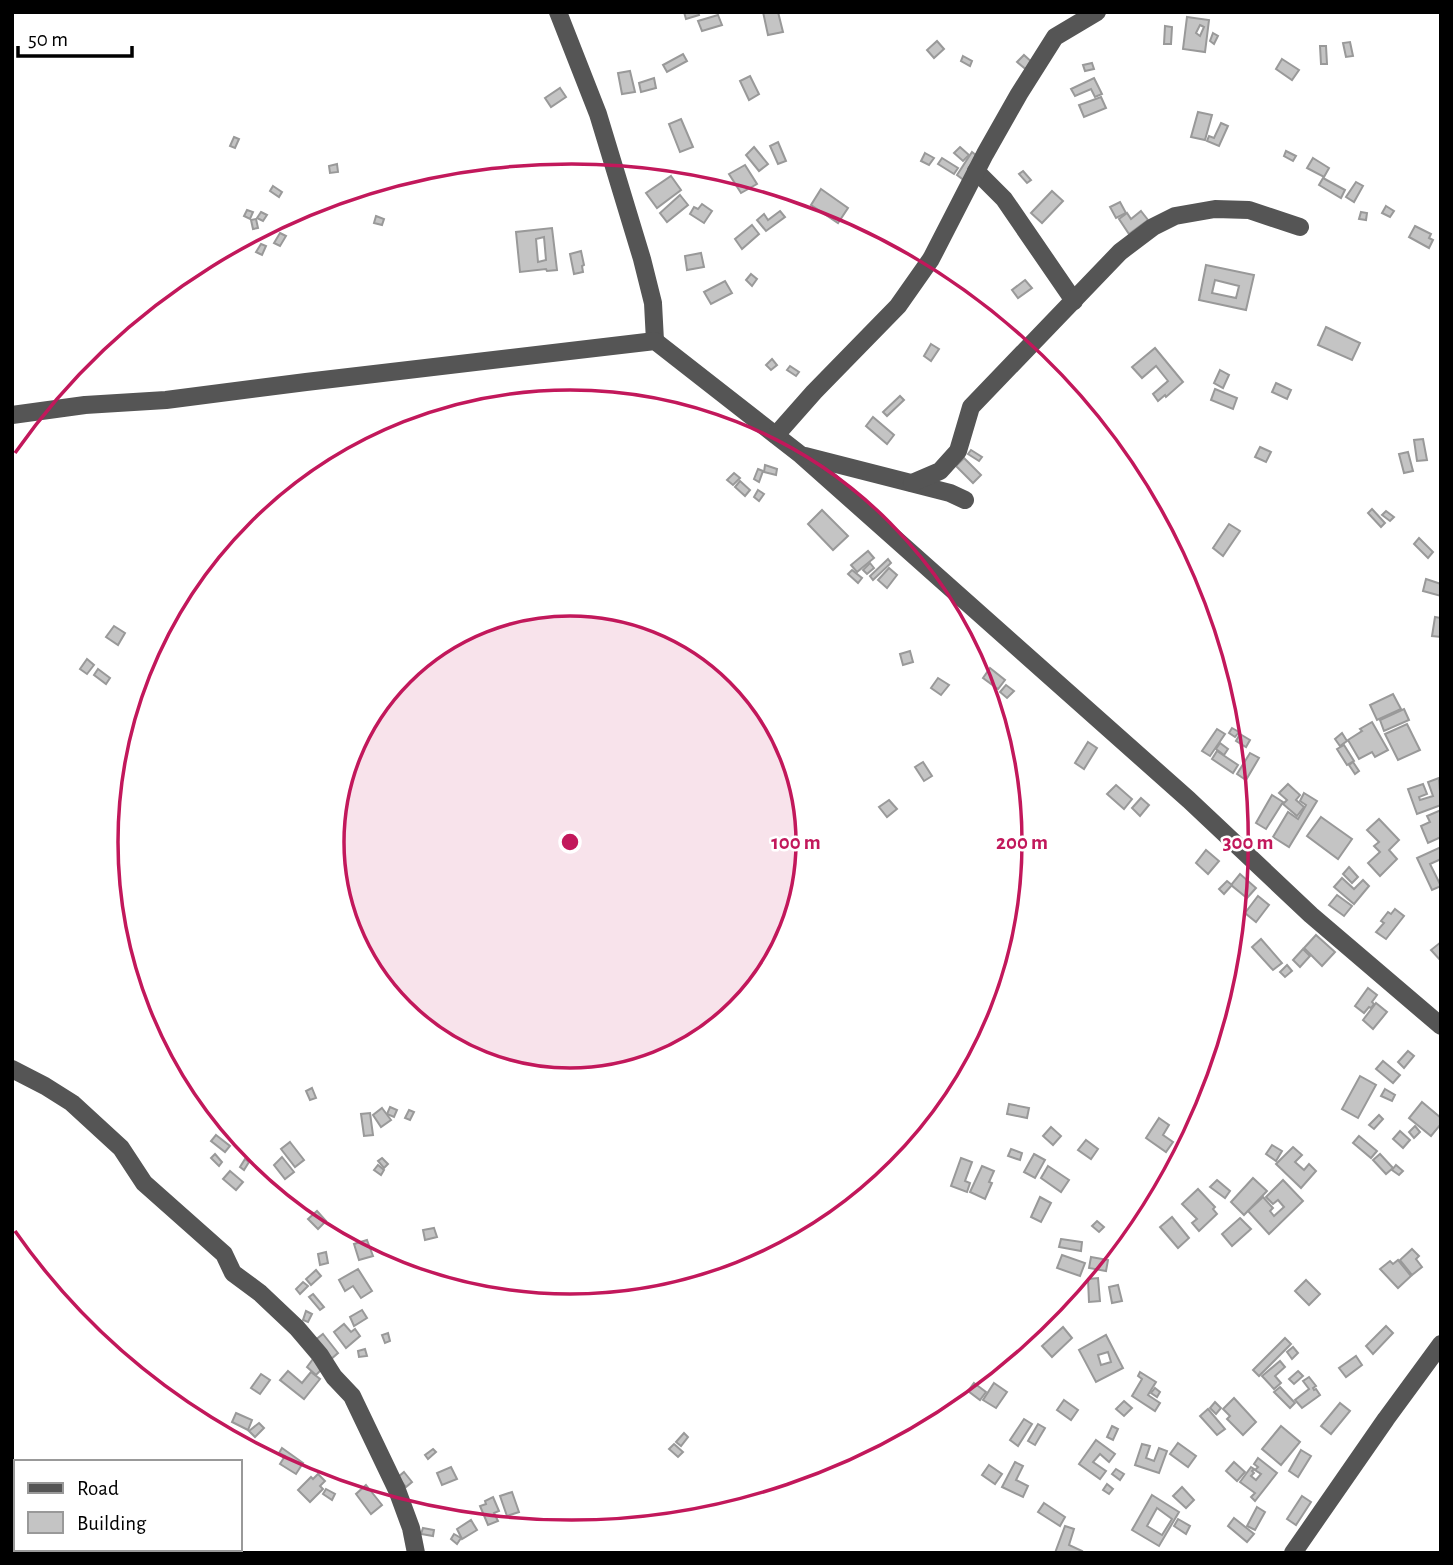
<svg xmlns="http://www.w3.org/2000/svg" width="1453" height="1565" font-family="'Alegreya Sans',sans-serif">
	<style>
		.building { fill: #c4c4c4; stroke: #999; stroke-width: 2; fill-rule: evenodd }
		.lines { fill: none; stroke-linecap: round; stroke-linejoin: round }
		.minor { stroke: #555; stroke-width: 18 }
		.ring { fill: none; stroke: #c2185b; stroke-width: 3.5 }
		.centre { fill: #c2185b; stroke: #fff; stroke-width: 3.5 }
		.ring-label { font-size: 21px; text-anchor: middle; font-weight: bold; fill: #c2185b; stroke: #fff; stroke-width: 5; stroke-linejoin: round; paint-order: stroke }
	</style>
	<rect width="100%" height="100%" fill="#fff"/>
	<g class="building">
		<path d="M 684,12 L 698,12 L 699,15 L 686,19 Z"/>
		<path d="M 763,12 L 778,12 L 783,32 L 768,35 Z"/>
		<path d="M 718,15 L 722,25 L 702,31 L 698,21 Z"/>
		<path d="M 1187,17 L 1209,20 L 1205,52 L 1183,49 ZM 1200,25 L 1204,27 L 1200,36 L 1196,33 Z"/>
		<path d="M 1165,26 L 1172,27 L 1171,44 L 1164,44 Z"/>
		<path d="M 1213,33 L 1218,36 L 1214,44 L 1210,41 Z"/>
		<path d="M 937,41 L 944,49 L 934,58 L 927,50 Z"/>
		<path d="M 1350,42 L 1353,56 L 1346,57 L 1343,43 Z"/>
		<path d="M 1320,46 L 1326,46 L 1327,64 L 1321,64 Z"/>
		<path d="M 683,54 L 687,61 L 667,72 L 663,65 Z"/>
		<path d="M 1024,55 L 1034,64 L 1028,71 L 1017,62 Z"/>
		<path d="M 963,56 L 972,61 L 970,66 L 961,61 Z"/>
		<path d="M 1282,59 L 1299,70 L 1292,80 L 1276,69 Z"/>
		<path d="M 1092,63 L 1094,69 L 1085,71 L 1083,65 Z"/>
		<path d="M 630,71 L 635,92 L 622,94 L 618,73 Z"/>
		<path d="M 750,76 L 759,94 L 749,100 L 740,81 Z"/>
		<path d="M 654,78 L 656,88 L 641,92 L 639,83 Z"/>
		<path d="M 1094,78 L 1102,94 L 1095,97 L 1091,89 L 1075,96 L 1071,89 Z"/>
		<path d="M 560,88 L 566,97 L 551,107 L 545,98 Z"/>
		<path d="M 1101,97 L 1106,108 L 1084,117 L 1079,105 Z"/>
		<path d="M 1198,112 L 1212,115 L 1205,140 L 1191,137 Z"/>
		<path d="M 681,119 L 693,147 L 680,152 L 669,124 Z"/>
		<path d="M 1221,123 L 1228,126 L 1219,146 L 1207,141 L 1209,136 L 1214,138 Z"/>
		<path d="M 234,137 L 239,139 L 235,148 L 230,146 Z"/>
		<path d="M 778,142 L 786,161 L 778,164 L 770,146 Z"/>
		<path d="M 754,147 L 768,164 L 759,171 L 746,155 Z"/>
		<path d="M 960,147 L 969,155 L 963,161 L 954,153 Z"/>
		<path d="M 1286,151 L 1296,156 L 1293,161 L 1284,156 Z"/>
		<path d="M 972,152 L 981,159 L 965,181 L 957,175 Z"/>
		<path d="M 925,153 L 934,158 L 929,165 L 921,161 Z"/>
		<path d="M 942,158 L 958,168 L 954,174 L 938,164 Z"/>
		<path d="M 1313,158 L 1329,168 L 1324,177 L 1307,168 Z"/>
		<path d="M 337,164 L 338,172 L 330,173 L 329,166 Z"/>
		<path d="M 745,165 L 757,184 L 741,193 L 729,174 Z"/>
		<path d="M 1023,171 L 1031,180 L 1027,183 L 1019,174 Z"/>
		<path d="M 671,176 L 681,190 L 657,208 L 646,193 Z"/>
		<path d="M 1323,178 L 1345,190 L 1341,198 L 1319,185 Z"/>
		<path d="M 1356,182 L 1363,186 L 1354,202 L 1346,197 Z"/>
		<path d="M 273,186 L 282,192 L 279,197 L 270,191 Z"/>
		<path d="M 821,189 L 848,208 L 838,223 L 811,205 Z"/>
		<path d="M 1052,191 L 1063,201 L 1042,223 L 1031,213 Z"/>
		<path d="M 680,195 L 688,205 L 667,222 L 660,213 Z"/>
		<path d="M 1120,202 L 1126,213 L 1116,218 L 1110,207 Z"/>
		<path d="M 702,204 L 712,211 L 704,223 L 690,214 L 694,207 L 698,209 Z"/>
		<path d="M 1386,206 L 1394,211 L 1390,217 L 1382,213 Z"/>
		<path d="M 247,210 L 253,212 L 250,219 L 244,216 Z"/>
		<path d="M 780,211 L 785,217 L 766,231 L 757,220 L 764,214 L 768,220 Z"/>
		<path d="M 1141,211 L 1148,220 L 1129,234 L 1119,219 L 1127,213 L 1131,219 Z"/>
		<path d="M 261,212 L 267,215 L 263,221 L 257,218 Z"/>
		<path d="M 1361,212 L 1367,213 L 1366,220 L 1359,219 Z"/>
		<path d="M 376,216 L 384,219 L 382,225 L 374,223 Z"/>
		<path d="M 256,219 L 258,228 L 253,229 L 251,220 Z"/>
		<path d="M 752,225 L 759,234 L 742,249 L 735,239 Z"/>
		<path d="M 1415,226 L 1431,234 L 1429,238 L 1433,240 L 1429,248 L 1409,237 Z"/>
		<path d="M 552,228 L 557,270 L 547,271 L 546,269 L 520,272 L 516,232 ZM 544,237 L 546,260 L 538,262 L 536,239 Z"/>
		<path d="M 280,233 L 286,236 L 280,246 L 274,243 Z"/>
		<path d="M 261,244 L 266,246 L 262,255 L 256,252 Z"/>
		<path d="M 581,251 L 584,265 L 582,266 L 583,272 L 574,274 L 570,254 Z"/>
		<path d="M 701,253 L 704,267 L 687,270 L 685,256 Z"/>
		<path d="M 1206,265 L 1254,275 L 1246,310 L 1199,300 ZM 1215,280 L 1239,286 L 1236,298 L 1212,293 Z"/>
		<path d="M 751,274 L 757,279 L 752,286 L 746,280 Z"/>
		<path d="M 1025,280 L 1032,288 L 1018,298 L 1012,290 Z"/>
		<path d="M 725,281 L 732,293 L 711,304 L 704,292 Z"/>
		<path d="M 1326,327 L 1360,343 L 1352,360 L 1318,345 Z"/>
		<path d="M 931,344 L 939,349 L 931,361 L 924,356 Z"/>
		<path d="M 1155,348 L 1183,382 L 1166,397 L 1165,395 L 1158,401 L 1153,394 L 1168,381 L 1156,366 L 1142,378 L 1132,367 Z"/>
		<path d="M 772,359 L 777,365 L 771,370 L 766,365 Z"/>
		<path d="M 790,366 L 799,372 L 796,376 L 787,370 Z"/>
		<path d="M 1220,370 L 1229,375 L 1223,388 L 1214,383 Z"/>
		<path d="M 1276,383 L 1291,390 L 1287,399 L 1272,392 Z"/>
		<path d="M 1215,389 L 1237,398 L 1233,409 L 1211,400 Z"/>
		<path d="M 900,396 L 904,400 L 887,416 L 883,412 Z"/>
		<path d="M 873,417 L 894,435 L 887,444 L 866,426 Z"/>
		<path d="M 1423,439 L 1427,460 L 1417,461 L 1414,440 Z"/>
		<path d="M 1260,447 L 1271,452 L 1266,462 L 1255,457 Z"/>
		<path d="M 971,450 L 982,457 L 979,461 L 968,454 Z"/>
		<path d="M 1408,452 L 1413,471 L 1404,473 L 1399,454 Z"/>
		<path d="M 964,458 L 981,475 L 973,483 L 956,466 Z"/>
		<path d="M 765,465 L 777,469 L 776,475 L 764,472 Z"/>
		<path d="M 758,469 L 763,471 L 759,482 L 754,479 Z"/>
		<path d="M 734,473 L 740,478 L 733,485 L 727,480 Z"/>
		<path d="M 740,481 L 750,490 L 745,496 L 735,487 Z"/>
		<path d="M 758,490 L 764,494 L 759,501 L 754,497 Z"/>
		<path d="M 1372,509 L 1385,523 L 1381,527 L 1368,513 Z"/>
		<path d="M 822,510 L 848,536 L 833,550 L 808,524 Z"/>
		<path d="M 1386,511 L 1394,517 L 1390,521 L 1382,515 Z"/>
		<path d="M 1229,524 L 1240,531 L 1223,556 L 1213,548 Z"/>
		<path d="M 1419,538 L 1433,552 L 1428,558 L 1414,544 Z"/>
		<path d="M 868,551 L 874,558 L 857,572 L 851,565 Z"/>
		<path d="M 888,559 L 891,563 L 873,580 L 870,576 Z"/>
		<path d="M 870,563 L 874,568 L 867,574 L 863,570 Z"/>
		<path d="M 889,568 L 897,575 L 887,588 L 878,580 Z"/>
		<path d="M 852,570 L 862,578 L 858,583 L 848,574 Z"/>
		<path d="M 1426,579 L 1441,584 L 1441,596 L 1423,591 Z"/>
		<path d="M 1435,617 L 1441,618 L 1441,637 L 1432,636 Z"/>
		<path d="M 114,626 L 125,633 L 118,645 L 106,637 Z"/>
		<path d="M 910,651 L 913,662 L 903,665 L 900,654 Z"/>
		<path d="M 87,659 L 94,665 L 87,674 L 80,669 Z"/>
		<path d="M 990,668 L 1005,680 L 998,689 L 983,678 Z"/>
		<path d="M 98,669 L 110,678 L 106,684 L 94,675 Z"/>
		<path d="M 938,678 L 949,685 L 941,695 L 931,688 Z"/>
		<path d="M 1006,685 L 1014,691 L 1007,698 L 1000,692 Z"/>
		<path d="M 1393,694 L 1401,709 L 1377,720 L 1370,705 Z"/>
		<path d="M 1404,709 L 1409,720 L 1384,731 L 1380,720 Z"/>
		<path d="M 1372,722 L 1388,750 L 1375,757 L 1372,752 L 1359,759 L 1348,740 L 1362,731 L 1360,729 Z"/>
		<path d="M 1407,724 L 1420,750 L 1398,760 L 1385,734 Z"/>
		<path d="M 1232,728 L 1239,732 L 1235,737 L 1229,733 Z"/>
		<path d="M 1217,729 L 1225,734 L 1210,756 L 1202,751 Z"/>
		<path d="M 1342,733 L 1347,741 L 1340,746 L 1335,739 Z"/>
		<path d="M 1240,734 L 1250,740 L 1246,747 L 1236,741 Z"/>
		<path d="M 1088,742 L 1097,748 L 1084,769 L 1075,763 Z"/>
		<path d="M 1220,743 L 1228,749 L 1224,755 L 1216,749 Z"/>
		<path d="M 1344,745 L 1354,761 L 1347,765 L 1337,749 Z"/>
		<path d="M 1217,751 L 1238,765 L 1233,773 L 1212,759 Z"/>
		<path d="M 1250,753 L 1259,758 L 1246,780 L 1237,774 Z"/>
		<path d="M 923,762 L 932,776 L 924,781 L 915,767 Z"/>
		<path d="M 1353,762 L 1359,771 L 1355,774 L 1349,765 Z"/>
		<path d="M 1439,778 L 1441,805 L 1417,814 L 1408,789 L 1423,784 L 1427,794 L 1419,797 L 1420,800 L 1433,796 L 1428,782 Z"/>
		<path d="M 1288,784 L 1300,795 L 1296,800 L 1304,807 L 1297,816 L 1283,804 L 1287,800 L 1279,793 Z"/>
		<path d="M 1116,785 L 1132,799 L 1124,809 L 1107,794 Z"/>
		<path d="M 1304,793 L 1317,801 L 1289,847 L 1273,837 L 1288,812 L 1298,819 L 1306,805 L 1300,801 Z"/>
		<path d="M 1272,795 L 1283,802 L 1266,829 L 1256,823 Z"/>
		<path d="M 1141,798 L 1149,805 L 1140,816 L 1132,808 Z"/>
		<path d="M 889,800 L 897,809 L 887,817 L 879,807 Z"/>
		<path d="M 1441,810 L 1441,837 L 1428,843 L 1421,826 L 1430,822 L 1427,816 Z"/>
		<path d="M 1321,817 L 1352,839 L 1338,859 L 1307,836 Z"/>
		<path d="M 1379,819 L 1399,840 L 1389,850 L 1397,859 L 1380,876 L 1368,863 L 1380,852 L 1374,846 L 1379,842 L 1367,830 Z"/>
		<path d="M 1441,847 L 1441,859 L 1430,864 L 1441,886 L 1432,890 L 1417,858 Z"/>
		<path d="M 1206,850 L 1219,861 L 1208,874 L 1196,863 Z"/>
		<path d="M 1349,867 L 1358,877 L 1352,883 L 1343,874 Z"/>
		<path d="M 1240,874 L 1256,888 L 1247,898 L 1231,885 Z"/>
		<path d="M 1342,878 L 1354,889 L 1363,880 L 1369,886 L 1354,904 L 1334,887 Z"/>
		<path d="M 1227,881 L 1232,885 L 1224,894 L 1219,889 Z"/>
		<path d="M 1337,895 L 1352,906 L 1344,916 L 1329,905 Z"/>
		<path d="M 1258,896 L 1269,905 L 1256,922 L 1245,913 Z"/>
		<path d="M 1395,909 L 1404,916 L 1386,939 L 1376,932 L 1384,923 L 1381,921 L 1388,912 L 1391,914 Z"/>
		<path d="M 1316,935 L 1335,952 L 1322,966 L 1304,948 Z"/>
		<path d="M 1261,939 L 1282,963 L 1273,970 L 1252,947 Z"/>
		<path d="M 1441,942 L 1441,961 L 1431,950 Z"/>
		<path d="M 1303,949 L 1310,956 L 1300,967 L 1293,960 Z"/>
		<path d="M 1287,965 L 1292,971 L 1285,977 L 1280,972 Z"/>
		<path d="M 1368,988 L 1377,995 L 1372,1002 L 1374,1004 L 1371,1008 L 1369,1007 L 1364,1013 L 1355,1006 Z"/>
		<path d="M 1376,1003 L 1387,1012 L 1373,1029 L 1363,1020 Z"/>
		<path d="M 1408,1051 L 1414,1056 L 1404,1068 L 1398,1062 Z"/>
		<path d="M 1383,1061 L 1400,1075 L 1393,1083 L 1376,1069 Z"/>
		<path d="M 1360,1076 L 1376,1085 L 1358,1118 L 1342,1109 Z"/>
		<path d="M 312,1088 L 316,1098 L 310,1100 L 306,1091 Z"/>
		<path d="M 1385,1089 L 1395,1095 L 1392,1101 L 1381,1096 Z"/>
		<path d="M 1422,1102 L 1441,1118 L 1441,1124 L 1431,1136 L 1409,1118 Z"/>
		<path d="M 1009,1104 L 1029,1108 L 1027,1118 L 1007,1114 Z"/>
		<path d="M 390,1107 L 397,1110 L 394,1117 L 387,1114 Z"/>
		<path d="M 382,1108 L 391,1120 L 381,1127 L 373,1115 Z"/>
		<path d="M 409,1110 L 414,1112 L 410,1120 L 405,1118 Z"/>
		<path d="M 370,1113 L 373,1135 L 364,1136 L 361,1114 Z"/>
		<path d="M 1379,1115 L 1383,1119 L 1374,1129 L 1369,1125 Z"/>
		<path d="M 1159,1118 L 1169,1125 L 1163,1135 L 1173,1142 L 1166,1152 L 1146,1138 Z"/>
		<path d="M 1415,1126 L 1420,1132 L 1414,1138 L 1409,1132 Z"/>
		<path d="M 1051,1127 L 1061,1136 L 1053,1145 L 1043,1136 Z"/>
		<path d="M 1400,1131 L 1410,1140 L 1403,1148 L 1393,1139 Z"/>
		<path d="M 216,1135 L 230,1146 L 225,1152 L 211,1141 Z"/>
		<path d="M 1359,1136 L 1377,1151 L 1371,1158 L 1353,1143 Z"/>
		<path d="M 1086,1140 L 1098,1149 L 1091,1159 L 1078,1150 Z"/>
		<path d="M 290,1142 L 304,1160 L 295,1167 L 281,1149 Z"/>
		<path d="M 1272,1145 L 1282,1151 L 1276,1161 L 1266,1154 Z"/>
		<path d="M 1293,1147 L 1302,1155 L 1295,1162 L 1304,1170 L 1309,1164 L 1316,1171 L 1301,1188 L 1276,1164 Z"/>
		<path d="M 1011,1149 L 1022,1153 L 1020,1160 L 1008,1156 Z"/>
		<path d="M 215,1154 L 222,1162 L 219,1166 L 211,1158 Z"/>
		<path d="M 1034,1154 L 1045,1160 L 1035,1178 L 1024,1172 Z"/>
		<path d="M 1380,1154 L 1393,1168 L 1386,1174 L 1373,1160 Z"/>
		<path d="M 282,1157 L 294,1172 L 285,1179 L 274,1165 Z"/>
		<path d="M 382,1158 L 388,1164 L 384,1168 L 378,1161 Z"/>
		<path d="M 961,1158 L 972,1162 L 965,1181 L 970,1183 L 967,1192 L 951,1186 Z"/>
		<path d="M 245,1159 L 249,1162 L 244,1170 L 240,1167 Z"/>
		<path d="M 378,1165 L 384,1170 L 381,1175 L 374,1170 Z"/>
		<path d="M 1396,1165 L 1403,1171 L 1399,1175 L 1392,1170 Z"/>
		<path d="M 982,1166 L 994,1171 L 989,1182 L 992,1183 L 985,1199 L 970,1192 Z"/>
		<path d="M 1048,1166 L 1069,1180 L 1061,1192 L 1041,1178 Z"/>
		<path d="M 230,1171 L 243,1182 L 236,1190 L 223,1179 Z"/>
		<path d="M 1253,1178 L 1267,1191 L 1244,1215 L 1231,1202 Z"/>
		<path d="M 1217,1180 L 1230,1191 L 1225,1198 L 1210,1187 Z"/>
		<path d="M 1283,1180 L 1303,1201 L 1269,1234 L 1248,1211 L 1263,1197 L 1273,1208 L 1270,1211 L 1274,1216 L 1284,1207 L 1278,1200 L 1273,1204 L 1266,1197 Z"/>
		<path d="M 1198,1189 L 1215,1207 L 1213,1209 L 1217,1214 L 1199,1231 L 1192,1223 L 1197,1219 L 1182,1204 Z"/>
		<path d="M 1040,1197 L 1051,1203 L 1041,1222 L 1031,1217 Z"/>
		<path d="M 317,1211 L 326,1221 L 318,1229 L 308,1219 Z"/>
		<path d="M 1172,1217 L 1189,1238 L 1178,1248 L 1160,1227 Z"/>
		<path d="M 1240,1218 L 1251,1229 L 1232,1246 L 1222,1234 Z"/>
		<path d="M 1097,1221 L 1104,1227 L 1099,1232 L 1092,1226 Z"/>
		<path d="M 434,1228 L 437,1237 L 425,1240 L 423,1230 Z"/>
		<path d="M 1061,1239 L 1082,1242 L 1081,1251 L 1059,1247 Z"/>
		<path d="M 367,1240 L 373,1256 L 359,1260 L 354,1244 Z"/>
		<path d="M 1412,1249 L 1419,1256 L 1416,1259 L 1422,1267 L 1412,1275 L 1400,1260 Z"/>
		<path d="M 326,1252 L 328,1263 L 320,1265 L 318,1254 Z"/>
		<path d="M 1062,1255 L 1085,1263 L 1080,1276 L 1057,1268 Z"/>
		<path d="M 1091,1257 L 1108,1260 L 1106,1271 L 1089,1268 Z"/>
		<path d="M 1398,1260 L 1411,1276 L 1398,1288 L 1380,1269 L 1390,1261 L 1393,1264 Z"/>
		<path d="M 358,1269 L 372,1291 L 361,1298 L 353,1286 L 345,1291 L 339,1280 Z"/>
		<path d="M 316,1270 L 321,1276 L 311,1285 L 306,1279 Z"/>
		<path d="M 1098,1278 L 1100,1301 L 1089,1302 L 1088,1279 Z"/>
		<path d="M 1306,1280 L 1320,1294 L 1309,1305 L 1295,1291 Z"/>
		<path d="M 303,1282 L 308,1286 L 300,1294 L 296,1289 Z"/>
		<path d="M 1118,1285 L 1122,1301 L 1112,1303 L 1109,1287 Z"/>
		<path d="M 313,1294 L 324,1307 L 320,1310 L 309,1297 Z"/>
		<path d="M 362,1310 L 367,1318 L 354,1326 L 350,1317 Z"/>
		<path d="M 306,1311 L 312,1314 L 308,1322 L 303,1320 Z"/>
		<path d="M 344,1324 L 351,1332 L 355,1329 L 360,1336 L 346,1348 L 334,1332 Z"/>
		<path d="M 1386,1326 L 1393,1333 L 1373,1354 L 1366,1346 Z"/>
		<path d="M 1063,1327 L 1072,1338 L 1052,1357 L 1042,1346 Z"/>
		<path d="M 388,1333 L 390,1341 L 385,1343 L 382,1335 Z"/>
		<path d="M 323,1334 L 338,1353 L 330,1360 L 314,1341 Z"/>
		<path d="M 1106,1335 L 1123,1368 L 1096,1382 L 1079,1350 ZM 1108,1352 L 1111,1362 L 1101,1365 L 1098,1355 Z"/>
		<path d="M 1285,1338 L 1291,1344 L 1259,1376 L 1253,1370 Z"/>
		<path d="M 1293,1347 L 1298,1353 L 1292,1359 L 1287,1352 Z"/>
		<path d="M 365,1349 L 367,1356 L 359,1357 L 358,1351 Z"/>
		<path d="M 1356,1356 L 1362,1365 L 1346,1377 L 1339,1368 Z"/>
		<path d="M 313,1359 L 323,1368 L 316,1375 L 307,1367 Z"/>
		<path d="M 1280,1361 L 1285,1367 L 1275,1376 L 1281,1383 L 1274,1389 L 1262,1376 Z"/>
		<path d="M 288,1371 L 302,1383 L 311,1372 L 320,1379 L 304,1399 L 280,1380 Z"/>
		<path d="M 1298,1371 L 1303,1376 L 1294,1384 L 1289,1379 Z"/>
		<path d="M 1140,1372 L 1156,1382 L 1148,1395 L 1160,1403 L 1155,1411 L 1132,1396 L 1142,1379 L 1138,1376 Z"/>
		<path d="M 261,1374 L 270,1380 L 260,1394 L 251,1388 Z"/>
		<path d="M 1309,1377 L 1316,1386 L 1313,1388 L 1314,1390 L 1316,1389 L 1320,1395 L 1302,1408 L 1295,1400 L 1309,1389 L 1303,1381 Z"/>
		<path d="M 974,1383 L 986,1392 L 980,1400 L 968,1391 Z"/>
		<path d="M 994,1383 L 1007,1392 L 996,1408 L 983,1400 Z"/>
		<path d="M 1280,1387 L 1295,1403 L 1290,1408 L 1274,1392 Z"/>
		<path d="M 1155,1388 L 1160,1392 L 1157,1397 L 1151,1393 Z"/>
		<path d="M 1234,1398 L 1256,1422 L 1243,1435 L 1227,1419 L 1230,1416 L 1223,1409 Z"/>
		<path d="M 1064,1400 L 1078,1410 L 1071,1420 L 1057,1410 Z"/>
		<path d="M 1124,1401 L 1132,1408 L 1124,1416 L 1116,1409 Z"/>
		<path d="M 1215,1402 L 1221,1408 L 1216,1414 L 1210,1408 Z"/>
		<path d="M 1340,1403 L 1350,1411 L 1331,1434 L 1321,1426 Z"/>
		<path d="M 1208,1409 L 1225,1429 L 1217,1435 L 1200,1416 Z"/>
		<path d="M 236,1413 L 252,1420 L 248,1430 L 232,1422 Z"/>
		<path d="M 1024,1419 L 1032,1424 L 1018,1446 L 1010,1440 Z"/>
		<path d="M 259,1423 L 264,1428 L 255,1437 L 249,1431 Z"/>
		<path d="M 1038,1424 L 1045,1428 L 1035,1445 L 1028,1441 Z"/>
		<path d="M 1112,1426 L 1118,1429 L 1113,1440 L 1107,1437 Z"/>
		<path d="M 1281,1426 L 1300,1442 L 1281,1465 L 1262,1449 Z"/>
		<path d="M 684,1433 L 688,1437 L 681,1446 L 676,1442 Z"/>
		<path d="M 1096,1440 L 1115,1454 L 1109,1462 L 1100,1454 L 1093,1462 L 1106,1471 L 1100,1479 L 1079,1464 Z"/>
		<path d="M 1178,1443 L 1196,1456 L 1188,1467 L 1170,1454 Z"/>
		<path d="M 674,1444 L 683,1452 L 678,1457 L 669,1449 Z"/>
		<path d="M 1142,1444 L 1150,1446 L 1146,1458 L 1154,1461 L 1159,1448 L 1167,1451 L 1159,1473 L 1135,1465 Z"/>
		<path d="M 282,1448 L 303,1463 L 296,1474 L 280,1464 L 285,1456 L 279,1453 Z"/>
		<path d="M 433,1449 L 436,1452 L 428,1459 L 425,1455 Z"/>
		<path d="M 1301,1450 L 1311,1456 L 1298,1477 L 1289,1471 Z"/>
		<path d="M 1258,1458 L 1277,1473 L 1255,1501 L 1251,1497 L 1255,1493 L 1240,1482 L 1251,1467 L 1254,1469 L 1252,1471 L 1254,1473 L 1251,1476 L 1256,1480 L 1261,1474 L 1255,1470 L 1258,1467 L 1254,1464 Z"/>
		<path d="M 1015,1462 L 1023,1466 L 1016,1480 L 1028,1486 L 1023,1497 L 1002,1487 Z"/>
		<path d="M 1234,1462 L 1245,1472 L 1237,1481 L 1226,1471 Z"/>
		<path d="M 989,1465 L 1002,1474 L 995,1484 L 982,1475 Z"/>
		<path d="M 451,1467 L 457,1479 L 442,1485 L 437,1473 Z"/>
		<path d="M 1116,1469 L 1124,1474 L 1120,1480 L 1112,1474 Z"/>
		<path d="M 404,1472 L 412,1482 L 406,1487 L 398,1477 Z"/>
		<path d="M 318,1474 L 325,1481 L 320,1486 L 323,1489 L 310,1502 L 298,1490 L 311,1477 L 313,1479 Z"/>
		<path d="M 1107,1484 L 1113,1489 L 1109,1494 L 1103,1490 Z"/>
		<path d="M 366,1485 L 382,1505 L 371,1514 L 356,1494 Z"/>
		<path d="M 1182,1487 L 1194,1500 L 1186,1508 L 1173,1496 Z"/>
		<path d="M 326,1489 L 335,1494 L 332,1500 L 323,1494 Z"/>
		<path d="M 512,1492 L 519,1512 L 507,1516 L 500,1496 Z"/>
		<path d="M 1152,1495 L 1179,1512 L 1159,1546 L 1132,1530 ZM 1157,1508 L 1172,1519 L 1162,1535 L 1147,1526 Z"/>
		<path d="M 1302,1496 L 1311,1502 L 1296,1525 L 1287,1519 Z"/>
		<path d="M 493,1497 L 499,1511 L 494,1513 L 498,1521 L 488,1525 L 480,1506 L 486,1504 L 485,1501 Z"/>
		<path d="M 1044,1503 L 1065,1517 L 1060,1526 L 1038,1512 Z"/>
		<path d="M 1257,1507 L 1265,1512 L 1255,1530 L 1247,1526 Z"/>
		<path d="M 1234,1518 L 1254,1534 L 1247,1542 L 1228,1526 Z"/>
		<path d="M 1178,1519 L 1190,1526 L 1186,1534 L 1174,1526 Z"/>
		<path d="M 471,1520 L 477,1530 L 462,1539 L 457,1529 Z"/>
		<path d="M 1065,1526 L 1074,1529 L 1069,1545 L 1082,1551 L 1081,1553 L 1055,1553 Z"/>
		<path d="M 423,1528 L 434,1530 L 433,1536 L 421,1534 Z"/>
		<path d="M 454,1534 L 461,1538 L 457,1544 L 451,1539 Z"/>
	</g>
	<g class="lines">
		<g class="minor">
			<path d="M 558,12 L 598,114 L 642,259 L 653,303 L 655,341"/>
			<path d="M 976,171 L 1004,199 L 1074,301"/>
			<path d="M 12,415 L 85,405 L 166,400 L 306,382 L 655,341 L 801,455 L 1189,800 L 1311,915 L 1441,1026"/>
			<path d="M 776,435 L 814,392 L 898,306 L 931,259 L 985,154 L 1019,94 L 1055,37 L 1097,12"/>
			<path d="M 805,456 L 950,493 L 965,500"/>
			<path d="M 912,483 L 940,471 L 958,451 L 971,407 L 1120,252 L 1153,227 L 1175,216 L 1215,209 L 1249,210 L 1300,227"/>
			<path d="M 12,1069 L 45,1086 L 72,1103 L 121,1148 L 144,1183 L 224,1254 L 233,1273 L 260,1293 L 297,1328 L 320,1355 L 334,1377 L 352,1396 L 397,1490 L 411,1528 L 416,1553"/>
			<path d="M 1293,1553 L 1386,1419 L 1441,1344"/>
		</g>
	</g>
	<circle cx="570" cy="842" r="226" fill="#c2185b" fill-opacity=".12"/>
	<g class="ring">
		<circle cx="570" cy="842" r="226"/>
		<circle cx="570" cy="842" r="452"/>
		<path d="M15 453A678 678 0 1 1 15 1231"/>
	</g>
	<circle cx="570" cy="842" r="10" class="centre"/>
	<g class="ring-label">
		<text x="796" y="849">100 m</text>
		<text x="1022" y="849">200 m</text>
		<text x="1248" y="849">300 m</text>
	</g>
	<rect width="1453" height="1565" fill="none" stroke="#000000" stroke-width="28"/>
	<rect x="14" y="1460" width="228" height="91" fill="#ffffff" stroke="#999999" stroke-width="2"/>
	<rect x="28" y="1483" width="35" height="10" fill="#555555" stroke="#999999" stroke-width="2"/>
	<text x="77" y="1495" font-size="21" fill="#000000">Road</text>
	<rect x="28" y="1512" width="35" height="21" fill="#c4c4c4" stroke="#999999" stroke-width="2"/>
	<text x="77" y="1530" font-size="21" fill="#000000">Building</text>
	<path d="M18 46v10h114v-10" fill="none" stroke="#000000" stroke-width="3.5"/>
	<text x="28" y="46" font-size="21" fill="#000000" stroke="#ffffff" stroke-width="5" paint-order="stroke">50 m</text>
</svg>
